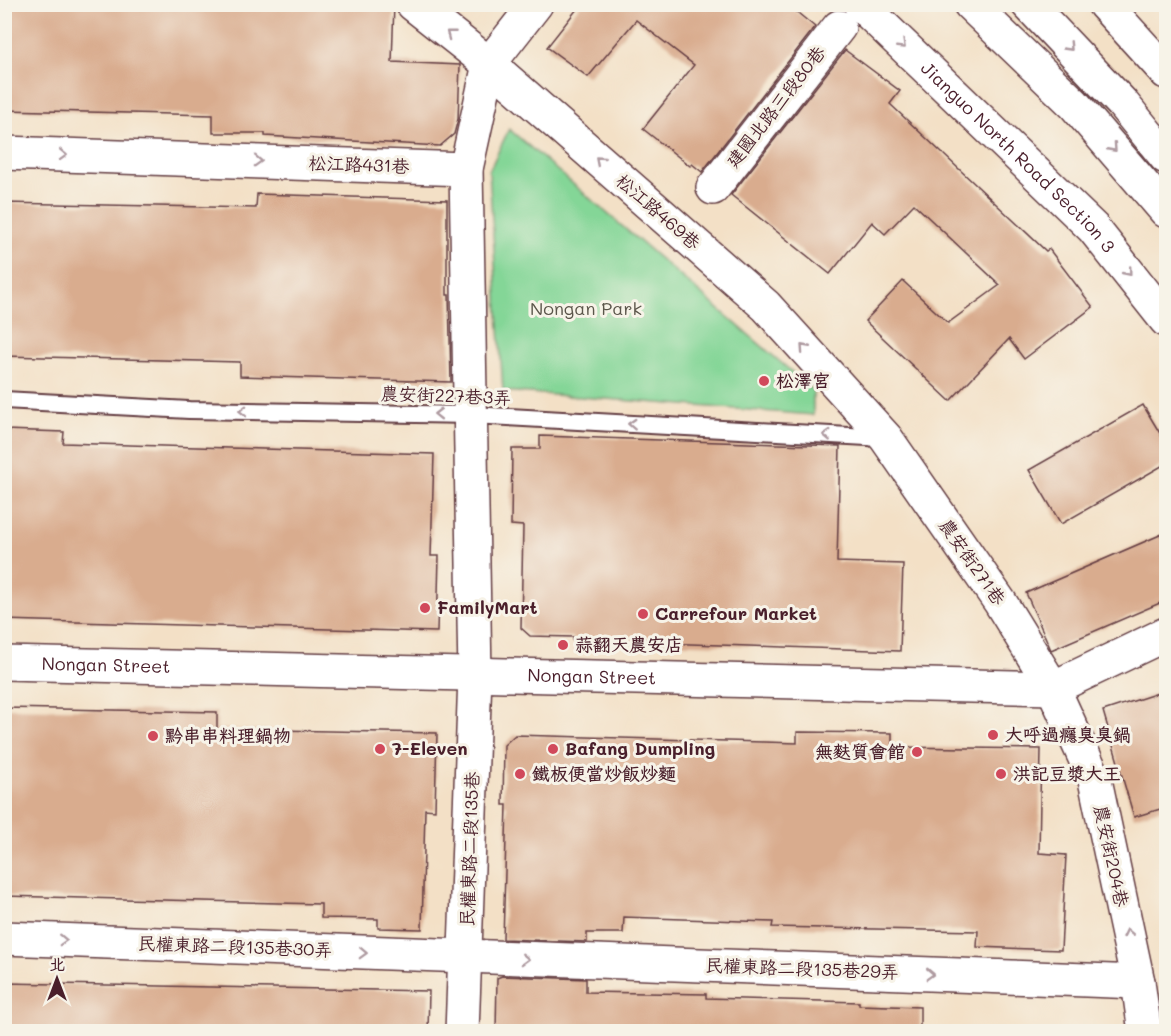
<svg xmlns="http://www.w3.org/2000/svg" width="1171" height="1036" font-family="Mali,'LXGW WenKai TC',sans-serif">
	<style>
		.green { fill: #84d697; stroke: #677a61; stroke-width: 1.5 }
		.building { fill: #d9ac8e }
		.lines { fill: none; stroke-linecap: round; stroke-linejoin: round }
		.lane-casing { stroke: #633c42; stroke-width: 20 }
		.street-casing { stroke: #633c42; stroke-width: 36 }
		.secondary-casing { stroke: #633c42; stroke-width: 36 }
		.highway-casing { stroke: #633c42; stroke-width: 36 }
		.lane { stroke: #fff; stroke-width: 16 }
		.street { stroke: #fff; stroke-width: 33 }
		.secondary { stroke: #fff; stroke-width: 33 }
		.highway { stroke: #fff; stroke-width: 33 }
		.oneway { stroke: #ae9aa0 }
		.poi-dot { fill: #d1495b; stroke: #f7f3e8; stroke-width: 2 }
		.labels { text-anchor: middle; stroke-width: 6; stroke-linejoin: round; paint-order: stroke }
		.street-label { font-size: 18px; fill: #4a1f2b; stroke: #f7f3e8 }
		.park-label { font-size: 18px; fill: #5b564b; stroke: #f7f3e8 }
		.poi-label { font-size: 18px; font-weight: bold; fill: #4a1f2b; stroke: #f7f3e8; text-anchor: start }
	</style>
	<rect width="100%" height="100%" fill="#f7f3e8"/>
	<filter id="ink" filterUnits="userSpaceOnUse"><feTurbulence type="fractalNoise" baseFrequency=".0167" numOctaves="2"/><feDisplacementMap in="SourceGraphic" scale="12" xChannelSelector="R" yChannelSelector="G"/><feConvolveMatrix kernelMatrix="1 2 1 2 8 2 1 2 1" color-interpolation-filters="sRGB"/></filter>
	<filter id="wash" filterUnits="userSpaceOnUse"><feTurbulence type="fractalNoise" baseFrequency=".008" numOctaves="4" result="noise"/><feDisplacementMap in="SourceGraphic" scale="24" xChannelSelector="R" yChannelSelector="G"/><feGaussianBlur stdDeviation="1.35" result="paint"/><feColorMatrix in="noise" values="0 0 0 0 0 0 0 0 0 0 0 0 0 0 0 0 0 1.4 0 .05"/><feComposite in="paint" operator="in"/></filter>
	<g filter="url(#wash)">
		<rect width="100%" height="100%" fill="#f3e0c6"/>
		<path class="green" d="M 509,129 L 813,390 L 813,415 L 503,391 L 489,171 Z"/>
		<g id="blocks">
			<g class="building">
				<path d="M 4,4 L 394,4 L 392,62 L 460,65 L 458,119 L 454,134 L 440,146 L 265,136 L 265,133 L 213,133 L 213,115 L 4,110 Z"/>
				<path d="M 581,4 L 787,4 L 815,27 L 702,172 L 692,164 L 690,166 L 643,129 L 694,65 L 636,20 L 588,77 L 547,47 Z"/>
				<path d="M 845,50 L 900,91 L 890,104 L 1046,251 L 1049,249 L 1093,307 L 1024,359 L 1009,339 L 950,401 L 865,321 L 903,281 L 948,323 L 1000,285 L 914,204 L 885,234 L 872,222 L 830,274 L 731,195 Z"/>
				<path d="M 257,194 L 447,200 L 447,295 L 449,295 L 451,382 L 240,376 L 240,362 L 4,356 L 4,203 L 256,208 Z"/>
				<path d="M 1143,405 L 1167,445 L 1167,463 L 1061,524 L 1029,470 Z"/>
				<path d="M 4,430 L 64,432 L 63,443 L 434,454 L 431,556 L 439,556 L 437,632 L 4,620 Z"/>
				<path d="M 540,436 L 840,446 L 837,562 L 903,564 L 900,651 L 573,640 L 573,637 L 530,636 L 521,628 L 523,526 L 511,525 L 512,449 L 540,449 Z"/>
				<path d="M 1167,532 L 1167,600 L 1051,650 L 1026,593 Z"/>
				<path d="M 1167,690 L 1167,807 L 1134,817 L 1103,711 Z"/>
				<path d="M 4,708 L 217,712 L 217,729 L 437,733 L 435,810 L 425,809 L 422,929 L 378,928 L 378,919 L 321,918 L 321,904 L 4,896 Z"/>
				<path d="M 797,732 L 892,733 L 892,747 L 1041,749 L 1039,853 L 1066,855 L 1061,950 L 977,947 L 978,931 L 772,927 L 773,922 L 624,917 L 623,933 L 587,933 L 587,942 L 503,939 L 507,805 L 503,805 L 504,745 L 515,735 L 797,743 Z"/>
				<path d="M 502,976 L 586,979 L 586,992 L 706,994 L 706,998 L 859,1002 L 859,1005 L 920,1007 L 920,1032 L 496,1032 L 497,978 Z"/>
				<path d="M 4,983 L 429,991 L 428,1032 L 4,1032 Z"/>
			</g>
		</g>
	</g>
	<g filter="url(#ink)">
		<use href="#blocks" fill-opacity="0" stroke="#633c42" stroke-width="1.5"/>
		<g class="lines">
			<g class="lane-casing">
				<path id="lane" d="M 4,400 L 189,410 L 472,415 L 885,438"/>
			</g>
			<g class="street-casing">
				<g id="street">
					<path d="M 413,4 L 489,64 L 766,306 L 886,438 L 1000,602 L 1053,688 L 1095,780 L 1138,982 L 1145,1032"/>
					<path d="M 4,153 L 466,169"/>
					<path d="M 713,188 L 839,27"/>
					<path d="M 4,938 L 1138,982"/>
					<path d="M 462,1032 L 475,676 L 466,169 L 489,64 L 536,4"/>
				</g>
			</g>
			<g class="secondary-casing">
				<g id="secondary">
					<path id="s1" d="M 860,4 L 1093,228 L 1166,320"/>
					<path id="s2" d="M 4,663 L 1053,688 L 1166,634"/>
				</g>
			</g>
			<g class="highway-casing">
				<g id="highway">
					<path d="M 970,4 L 1074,104 L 1166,211"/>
					<path d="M 1028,4 L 1122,103 L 1166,157"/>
					<path d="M 1104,4 L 1166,72"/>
				</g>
			</g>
			<use href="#lane" class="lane"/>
			<use href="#street" class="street"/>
			<use href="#secondary" class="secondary"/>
			<use href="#highway" class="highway"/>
		</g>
		<defs><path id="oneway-chevron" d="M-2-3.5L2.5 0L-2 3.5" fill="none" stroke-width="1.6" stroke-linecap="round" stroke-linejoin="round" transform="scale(1.5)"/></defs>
		<g class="oneway">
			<use href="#oneway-chevron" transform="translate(450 34) rotate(-142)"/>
			<use href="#oneway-chevron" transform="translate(902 45) rotate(44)"/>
			<use href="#oneway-chevron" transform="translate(1069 47) rotate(46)"/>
			<use href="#oneway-chevron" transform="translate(1113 148) rotate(48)"/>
			<use href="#oneway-chevron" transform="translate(63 155) rotate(2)"/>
			<use href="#oneway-chevron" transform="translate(599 160) rotate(-139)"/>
			<use href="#oneway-chevron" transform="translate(258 161) rotate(2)"/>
			<use href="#oneway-chevron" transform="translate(1128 272) rotate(51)"/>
			<use href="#oneway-chevron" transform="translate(804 348) rotate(-132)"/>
			<use href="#oneway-chevron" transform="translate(243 411) rotate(-179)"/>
			<use href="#oneway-chevron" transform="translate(438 414) rotate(-179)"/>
			<use href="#oneway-chevron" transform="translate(632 424) rotate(-177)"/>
			<use href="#oneway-chevron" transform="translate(827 435) rotate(-177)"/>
			<use href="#oneway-chevron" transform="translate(1128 933) rotate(-102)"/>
			<use href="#oneway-chevron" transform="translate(63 940) rotate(2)"/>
			<use href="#oneway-chevron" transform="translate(363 953) rotate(2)"/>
			<use href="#oneway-chevron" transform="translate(525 959) rotate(2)"/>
			<use href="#oneway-chevron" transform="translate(930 974) rotate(2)"/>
		</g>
	</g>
	<g class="poi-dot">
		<circle cx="764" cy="381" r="6"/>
		<circle cx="425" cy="608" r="6"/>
		<circle cx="643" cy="614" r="6"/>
		<circle cx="563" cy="645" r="6"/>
		<circle cx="993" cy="735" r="6"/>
		<circle cx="153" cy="736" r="6"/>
		<circle cx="380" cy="749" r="6"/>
		<circle cx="553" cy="749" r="6"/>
		<circle cx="917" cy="752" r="6"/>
		<circle cx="520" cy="774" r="6"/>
		<circle cx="1001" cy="774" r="6"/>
	</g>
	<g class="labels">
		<g class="street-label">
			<text transform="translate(776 107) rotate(-52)" y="6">建國北路三段80巷</text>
			<text dy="6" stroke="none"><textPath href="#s1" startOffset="220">Jianguo North Road Section 3</textPath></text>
			<text transform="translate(359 165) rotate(2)" y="6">松江路431巷</text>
			<text transform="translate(658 212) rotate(41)" y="6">松江路469巷</text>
			<text transform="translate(446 396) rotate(2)" y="6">農安街227巷3弄</text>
			<text transform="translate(972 562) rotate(55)" y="6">農安街271巷</text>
			<text dy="6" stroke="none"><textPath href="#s2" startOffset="102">Nongan Street</textPath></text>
			<text dy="6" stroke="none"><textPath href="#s2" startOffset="588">Nongan Street</textPath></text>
			<text transform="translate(470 849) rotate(-88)" y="6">民權東路二段135巷</text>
			<text transform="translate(1111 856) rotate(78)" y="6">農安街204巷</text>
			<text transform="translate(235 947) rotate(2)" y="6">民權東路二段135巷30弄</text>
			<text transform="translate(802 969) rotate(2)" y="6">民權東路二段135巷29弄</text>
		</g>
		<g class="park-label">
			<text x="586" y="315">Nongan Park</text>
		</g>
		<g class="poi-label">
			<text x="776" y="387">松澤宮</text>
			<text x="437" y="614">FamilyMart</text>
			<text x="655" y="620">Carrefour Market</text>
			<text x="575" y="651">蒜翻天農安店</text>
			<text x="1005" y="741">大呼過癮臭臭鍋</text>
			<text x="165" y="742">黔串串料理鍋物</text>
			<text x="392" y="755">7-Eleven</text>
			<text x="565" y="755">Bafang Dumpling</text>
			<text x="905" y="758" text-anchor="end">無麩質會館</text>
			<text x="532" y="780">鐵板便當炒飯炒麵</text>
			<text x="1013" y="780">洪記豆漿大王</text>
		</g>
	</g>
	<rect width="1171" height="1036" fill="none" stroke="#f7f3e8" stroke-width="24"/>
	<g transform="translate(57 979)" stroke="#f7f3e8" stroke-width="4.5" paint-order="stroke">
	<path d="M0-4.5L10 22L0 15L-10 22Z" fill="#4a1f2b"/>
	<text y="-9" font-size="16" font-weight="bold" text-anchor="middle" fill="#4a1f2b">北</text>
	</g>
</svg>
